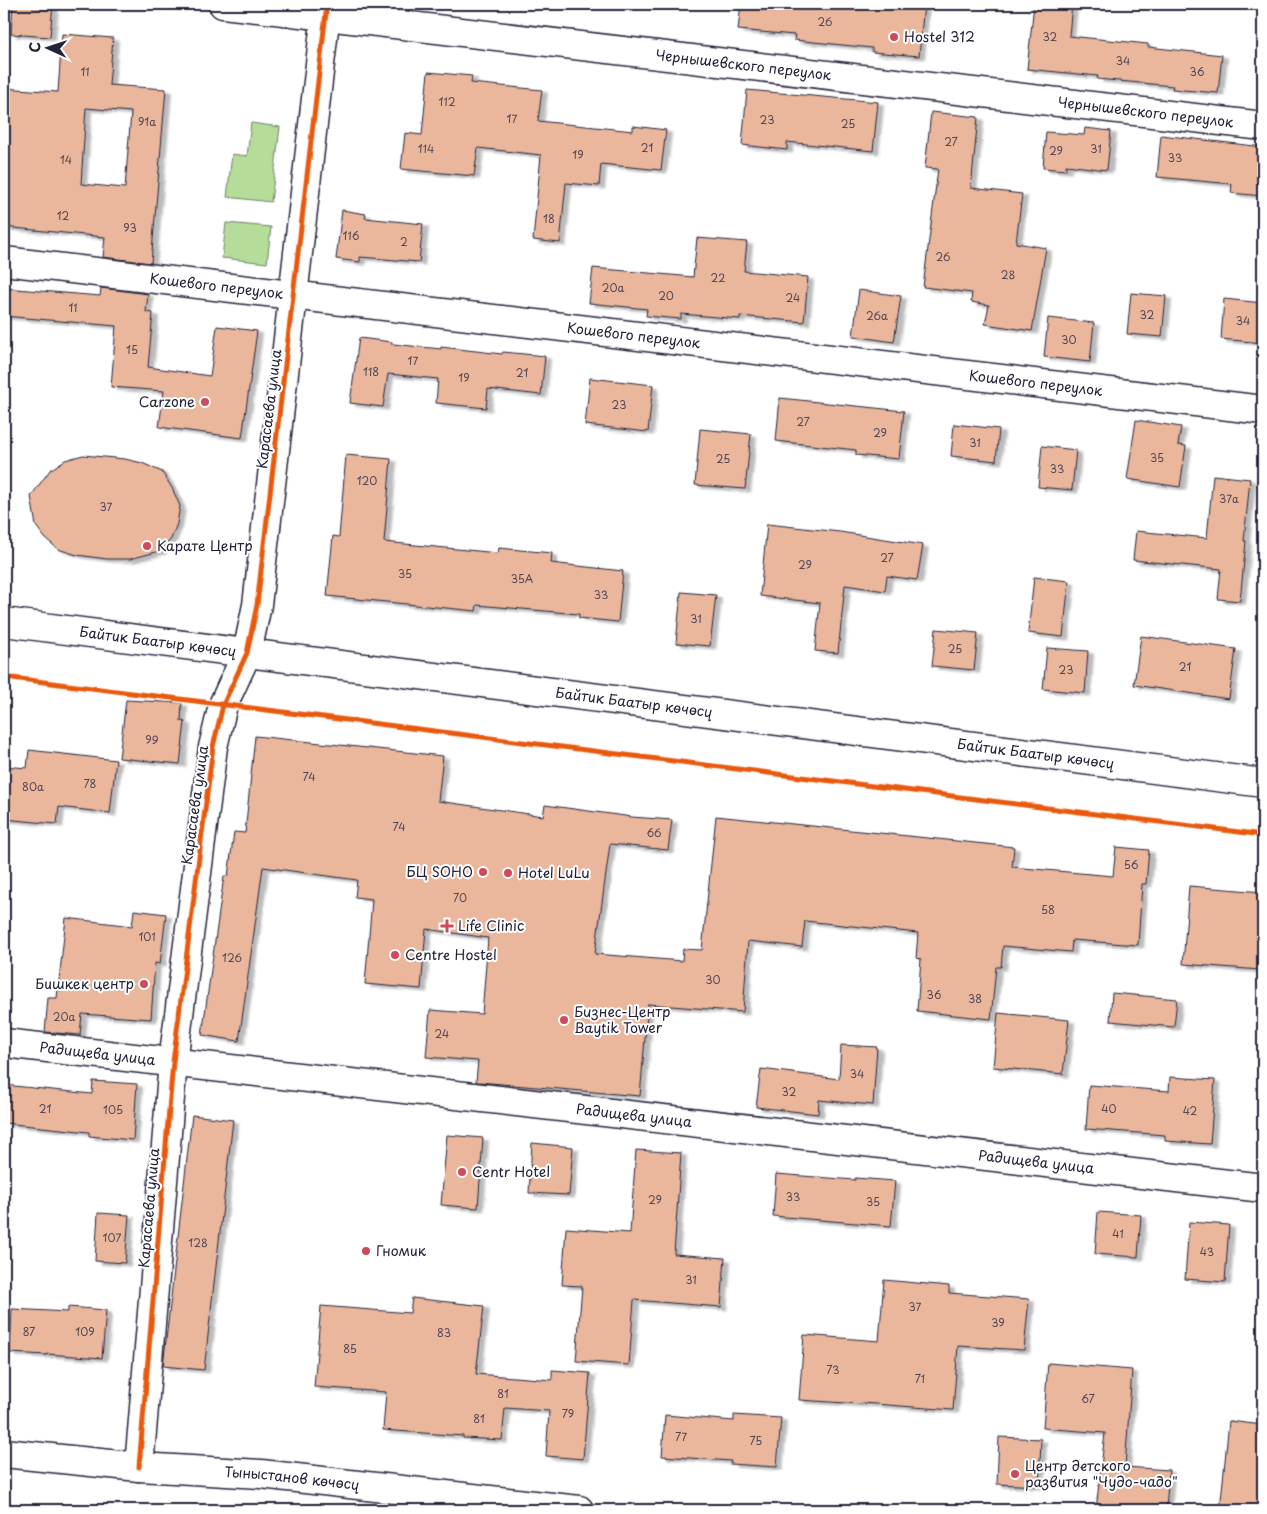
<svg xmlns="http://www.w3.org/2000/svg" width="1267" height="1514" font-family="'Playpen Sans',sans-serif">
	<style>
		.green { fill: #b5dd99; stroke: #6c806a }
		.building { fill: #eab79d; stroke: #22223b; fill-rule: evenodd; filter: url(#shadow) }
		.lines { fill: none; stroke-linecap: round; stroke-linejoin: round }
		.minor-casing { stroke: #22223b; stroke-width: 31 }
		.major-casing { stroke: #22223b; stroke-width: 31 }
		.minor { stroke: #fff; stroke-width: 28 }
		.major { stroke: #fff; stroke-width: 28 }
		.cycleway-casing { stroke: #fff; stroke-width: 8 }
		.cycleway { stroke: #e8590c; stroke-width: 5 }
		.poi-dot { fill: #d1495b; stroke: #fff; stroke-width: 2 }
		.labels { text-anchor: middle; stroke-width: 4; stroke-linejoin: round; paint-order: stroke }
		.number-label { font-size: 11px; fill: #544754 }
		.poi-label { font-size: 14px; fill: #22223b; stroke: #fff; text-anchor: start }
		.street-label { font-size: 14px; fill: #22223b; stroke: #fff }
	</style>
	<defs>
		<filter id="shadow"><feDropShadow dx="5.5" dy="3" stdDeviation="1" flood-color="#0004"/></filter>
	</defs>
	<rect width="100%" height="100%" fill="#fff"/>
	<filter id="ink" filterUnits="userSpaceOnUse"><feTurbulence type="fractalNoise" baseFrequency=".02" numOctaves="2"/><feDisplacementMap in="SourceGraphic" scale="10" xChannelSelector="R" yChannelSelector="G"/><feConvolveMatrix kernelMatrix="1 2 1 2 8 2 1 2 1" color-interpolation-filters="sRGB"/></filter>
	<g filter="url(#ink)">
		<g class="green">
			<path d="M 251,123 L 280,127 L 271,202 L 227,197 L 232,154 L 247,156 Z"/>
			<path d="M 226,223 L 271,227 L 267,263 L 222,258 Z"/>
		</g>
		<g class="building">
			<path d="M 13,4 L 53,4 L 50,37 L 11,34 Z"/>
			<path d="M 741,4 L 924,4 L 919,56 L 872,52 L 872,48 L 794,40 L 795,35 L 738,30 Z"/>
			<path d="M 1034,4 L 1072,4 L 1069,36 L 1148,44 L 1148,47 L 1222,55 L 1218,93 L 1172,89 L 1173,86 L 1097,79 L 1098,76 L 1027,69 Z"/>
			<path d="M 62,34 L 113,38 L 109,85 L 166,89 L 151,263 L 103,257 L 105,237 L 4,227 L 4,88 L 58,92 ZM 86,108 L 131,112 L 125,188 L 81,184 Z"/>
			<path d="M 428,72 L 472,76 L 471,83 L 542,90 L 538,121 L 633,131 L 633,126 L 666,130 L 661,170 L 601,164 L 599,186 L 566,183 L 560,243 L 533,240 L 541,155 L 478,148 L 474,176 L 401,169 L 405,133 L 422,135 Z"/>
			<path d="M 747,90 L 878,102 L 873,151 L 787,142 L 787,150 L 742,145 Z"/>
			<path d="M 931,112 L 978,117 L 971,188 L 1022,194 L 1016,243 L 1046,248 L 1032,331 L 985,324 L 989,305 L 971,302 L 972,293 L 923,287 L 938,169 L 925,168 Z"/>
			<path d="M 1085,128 L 1111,131 L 1107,170 L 1066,165 L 1066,170 L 1043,168 L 1046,132 L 1084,135 Z"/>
			<path d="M 1161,135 L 1263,147 L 1263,196 L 1231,193 L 1232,184 L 1157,177 Z"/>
			<path d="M 342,210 L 366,214 L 365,218 L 423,224 L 419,262 L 360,257 L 360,262 L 336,259 Z"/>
			<path d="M 697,238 L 747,242 L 744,271 L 808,277 L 804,322 L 740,316 L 740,319 L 681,314 L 681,319 L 646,316 L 647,309 L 589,303 L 593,268 L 693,277 Z"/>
			<path d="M 4,288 L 100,296 L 101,288 L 148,294 L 146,312 L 153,313 L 148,367 L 210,376 L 217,326 L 257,331 L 242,438 L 159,427 L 164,391 L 111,387 L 116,326 L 4,316 Z"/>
			<path d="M 859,290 L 901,296 L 894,342 L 853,336 Z"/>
			<path d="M 1131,293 L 1166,296 L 1162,337 L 1127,334 Z"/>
			<path d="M 1224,299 L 1263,303 L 1263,343 L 1221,339 Z"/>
			<path d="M 1048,318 L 1094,323 L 1090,362 L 1044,357 Z"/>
			<path d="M 359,338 L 392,342 L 392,344 L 441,349 L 441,347 L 502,354 L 503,352 L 545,356 L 541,395 L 488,389 L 486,408 L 436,403 L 438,379 L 388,374 L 383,407 L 350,403 Z"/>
			<path d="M 590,378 L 653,385 L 648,432 L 585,425 Z"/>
			<path d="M 780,398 L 904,411 L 899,459 L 856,455 L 856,450 L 776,441 Z"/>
			<path d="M 1136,420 L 1181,427 L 1178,445 L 1186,446 L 1180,487 L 1127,479 Z"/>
			<path d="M 954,424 L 999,429 L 996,461 L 951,456 Z"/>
			<path d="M 700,429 L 751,434 L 745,489 L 695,485 Z"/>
			<path d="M 1042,446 L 1076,450 L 1072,490 L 1038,487 Z"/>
			<path d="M 83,455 L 125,459 L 142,463 L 162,472 L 172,488 L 180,506 L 177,524 L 171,539 L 160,551 L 130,559 L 107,559 L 77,555 L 58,549 L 45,538 L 36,526 L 31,496 L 50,470 L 65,460 Z"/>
			<path d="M 346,455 L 391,459 L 384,542 L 498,553 L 499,548 L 552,553 L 551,563 L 623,571 L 618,622 L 579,618 L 579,614 L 477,605 L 476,611 L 327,596 L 333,536 L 339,537 Z"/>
			<path d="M 1213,475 L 1250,479 L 1244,541 L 1246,541 L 1240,601 L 1218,599 L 1221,569 L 1133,560 L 1136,531 L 1207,538 Z"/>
			<path d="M 767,524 L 840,532 L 923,545 L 917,580 L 887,576 L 885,591 L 845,585 L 838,653 L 815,651 L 820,603 L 760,596 Z"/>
			<path d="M 1034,577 L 1069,581 L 1063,637 L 1028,633 Z"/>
			<path d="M 681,592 L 716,595 L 710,646 L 676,643 Z"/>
			<path d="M 936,629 L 978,633 L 974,670 L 932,666 Z"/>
			<path d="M 1141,636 L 1236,649 L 1229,699 L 1134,685 Z"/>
			<path d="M 1047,648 L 1088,651 L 1085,693 L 1043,689 Z"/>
			<path d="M 126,700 L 182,703 L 181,721 L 185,722 L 180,764 L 119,758 Z"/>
			<path d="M 255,736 L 443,756 L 438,801 L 543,816 L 545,805 L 632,817 L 672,820 L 668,850 L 610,844 L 595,954 L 682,961 L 683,949 L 702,950 L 716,816 L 1014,847 L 1012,867 L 1113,876 L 1116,847 L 1149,850 L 1146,884 L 1142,884 L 1138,945 L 1072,940 L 1071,952 L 1003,946 L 1001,967 L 996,967 L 991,1019 L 917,1011 L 921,959 L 916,958 L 918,933 L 805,921 L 802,947 L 748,941 L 743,1012 L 648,1004 L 640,1096 L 479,1082 L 476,1082 L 478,1061 L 426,1057 L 430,1010 L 482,1014 L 488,938 L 426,929 L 421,989 L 365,984 L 372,899 L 355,897 L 357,880 L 263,867 L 239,1041 L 202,1035 L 224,876 L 228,876 L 234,832 L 245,833 Z"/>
			<path d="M 29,750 L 116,760 L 110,813 L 59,807 L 57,824 L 4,819 L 4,766 L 27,768 Z"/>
			<path d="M 1189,886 L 1263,892 L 1263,934 L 1260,970 L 1183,964 Z"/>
			<path d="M 134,910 L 166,914 L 160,964 L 155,963 L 151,1019 L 82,1014 L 80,1035 L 45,1032 L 48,998 L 57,998 L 66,918 L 132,926 Z"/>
			<path d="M 1112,993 L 1177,999 L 1174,1027 L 1110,1021 Z"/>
			<path d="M 998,1013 L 1069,1020 L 1063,1074 L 993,1067 Z"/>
			<path d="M 841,1045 L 877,1047 L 873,1105 L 819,1100 L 818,1114 L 756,1107 L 761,1069 L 839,1079 Z"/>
			<path d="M 1170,1077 L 1215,1080 L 1210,1144 L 1165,1141 L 1165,1135 L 1086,1129 L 1089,1085 L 1169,1091 Z"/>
			<path d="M 93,1081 L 137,1084 L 133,1140 L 89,1136 L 89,1132 L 4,1123 L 4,1085 L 92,1094 Z"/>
			<path d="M 192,1115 L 233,1120 L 204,1370 L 163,1366 Z"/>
			<path d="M 447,1135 L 483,1138 L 478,1208 L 441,1205 Z"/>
			<path d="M 532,1143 L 573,1147 L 569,1195 L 529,1193 Z"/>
			<path d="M 636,1150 L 681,1153 L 674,1254 L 725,1258 L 721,1307 L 634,1300 L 629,1365 L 576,1361 L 582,1286 L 562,1285 L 566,1228 L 630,1233 Z"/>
			<path d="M 776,1174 L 855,1180 L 855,1178 L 895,1181 L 891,1226 L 773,1216 Z"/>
			<path d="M 1098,1212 L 1141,1215 L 1138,1257 L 1095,1254 Z"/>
			<path d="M 98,1213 L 129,1215 L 125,1263 L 95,1261 Z"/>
			<path d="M 1189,1222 L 1229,1225 L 1225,1282 L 1185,1279 Z"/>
			<path d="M 884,1280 L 949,1286 L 949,1293 L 1029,1299 L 1024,1350 L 958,1346 L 953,1410 L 862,1403 L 862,1404 L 799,1400 L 804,1335 L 879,1341 Z"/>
			<path d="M 412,1298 L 484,1306 L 476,1374 L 552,1380 L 552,1370 L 590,1373 L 583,1459 L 546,1456 L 549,1411 L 505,1408 L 502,1440 L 463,1438 L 463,1436 L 383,1430 L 386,1392 L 314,1387 L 321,1306 L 410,1313 Z"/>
			<path d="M 68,1307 L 106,1310 L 102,1358 L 47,1354 L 47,1355 L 10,1353 L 12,1309 L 68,1312 Z"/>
			<path d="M 1048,1363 L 1132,1370 L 1125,1467 L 1169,1470 L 1166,1510 L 1096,1509 L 1105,1433 L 1043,1428 Z"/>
			<path d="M 665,1415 L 734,1421 L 734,1415 L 781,1418 L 777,1467 L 730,1464 L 731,1461 L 662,1456 Z"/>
			<path d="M 1229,1421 L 1263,1425 L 1263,1510 L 1220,1510 Z"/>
			<path d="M 999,1437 L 1041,1439 L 1039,1486 L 997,1484 Z"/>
		</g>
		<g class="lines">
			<g class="minor-casing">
				<g id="minor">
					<path id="s1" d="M 223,4 L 1263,126"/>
					<path id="s2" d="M 4,261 L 1263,410"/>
					<path id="s3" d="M 4,1043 L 1263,1188"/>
					<path id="s4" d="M 4,1453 L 139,1467 L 261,1474 L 579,1510"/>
					<path d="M 139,1467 L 173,1062 L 213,747 L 223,705 L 247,653 L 257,605 L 327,4"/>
				</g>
			</g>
			<g class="major-casing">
				<g id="major">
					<path id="s5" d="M 4,622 L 1263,783"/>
				</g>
			</g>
			<use href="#minor" class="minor"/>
			<use href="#major" class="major"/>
			<g class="cycleway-casing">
				<g id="cycleway">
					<path d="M 4,677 L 1263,835"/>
					<path d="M 139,1467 L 173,1062 L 213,747 L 223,705 L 247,653 L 257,605 L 327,4"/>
				</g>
			</g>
			<use href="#cycleway" class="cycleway"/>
		</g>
	</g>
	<g class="poi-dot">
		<circle cx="894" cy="37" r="5"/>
		<circle cx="205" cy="402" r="5"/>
		<circle cx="147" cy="546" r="5"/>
		<circle cx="483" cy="872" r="5"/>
		<circle cx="508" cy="873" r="5"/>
		<path d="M444.5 918.5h5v5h5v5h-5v5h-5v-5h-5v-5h5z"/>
		<circle cx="395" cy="955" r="5"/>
		<circle cx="144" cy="984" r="5"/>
		<circle cx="564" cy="1020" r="5"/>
		<circle cx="462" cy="1172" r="5"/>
		<circle cx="366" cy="1251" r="5"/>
		<circle cx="1015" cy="1474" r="5"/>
	</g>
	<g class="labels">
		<g class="number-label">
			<text x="825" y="26">26</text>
			<text x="1050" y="41">32</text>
			<text x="1123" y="65">34</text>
			<text x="85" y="76">11</text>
			<text x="1197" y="76">36</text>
			<text x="447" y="106">112</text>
			<text x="512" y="123">17</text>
			<text x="767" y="124">23</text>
			<text x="147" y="126">91а</text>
			<text x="848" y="128">25</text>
			<text x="951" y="146">27</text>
			<text x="647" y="152">21</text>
			<text x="426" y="153">114</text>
			<text x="1096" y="153">31</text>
			<text x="1056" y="155">29</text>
			<text x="578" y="159">19</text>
			<text x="1175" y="162">33</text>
			<text x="66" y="164">14</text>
			<text x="63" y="220">12</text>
			<text x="549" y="223">18</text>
			<text x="130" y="232">93</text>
			<text x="351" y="240">116</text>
			<text x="404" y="246">2</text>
			<text x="943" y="261">26</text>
			<text x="1008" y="279">28</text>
			<text x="718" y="282">22</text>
			<text x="613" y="292">20а</text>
			<text x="666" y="300">20</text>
			<text x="793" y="302">24</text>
			<text x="73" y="312">11</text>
			<text x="1147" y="319">32</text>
			<text x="877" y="320">26а</text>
			<text x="1243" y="325">34</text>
			<text x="1069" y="344">30</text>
			<text x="132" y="354">15</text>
			<text x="413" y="365">17</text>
			<text x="371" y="376">118</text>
			<text x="522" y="377">21</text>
			<text x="464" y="382">19</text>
			<text x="619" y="409">23</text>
			<text x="803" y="426">27</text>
			<text x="880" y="437">29</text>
			<text x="975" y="447">31</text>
			<text x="1157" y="462">35</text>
			<text x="723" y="463">25</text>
			<text x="1057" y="473">33</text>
			<text x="367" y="485">120</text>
			<text x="1229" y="503">37а</text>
			<text x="106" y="511">37</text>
			<text x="887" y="562">27</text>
			<text x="805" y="569">29</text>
			<text x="405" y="578">35</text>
			<text x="522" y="583">35А</text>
			<text x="601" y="599">33</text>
			<text x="696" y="623">31</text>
			<text x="955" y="653">25</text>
			<text x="1185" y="671">21</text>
			<text x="1066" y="674">23</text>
			<text x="152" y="744">99</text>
			<text x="309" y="781">74</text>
			<text x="90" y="788">78</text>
			<text x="33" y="791">80а</text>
			<text x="399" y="831">74</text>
			<text x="654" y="837">66</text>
			<text x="1131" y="869">56</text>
			<text x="460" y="902">70</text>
			<text x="1048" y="914">58</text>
			<text x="147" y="941">101</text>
			<text x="232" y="962">126</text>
			<text x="713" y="984">30</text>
			<text x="934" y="999">36</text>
			<text x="975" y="1003">38</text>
			<text x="64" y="1021">20а</text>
			<text x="442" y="1038">24</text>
			<text x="857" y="1078">34</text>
			<text x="789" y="1096">32</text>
			<text x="45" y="1113">21</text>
			<text x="1109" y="1113">40</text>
			<text x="113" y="1114">105</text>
			<text x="1190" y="1115">42</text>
			<text x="793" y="1201">33</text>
			<text x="655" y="1204">29</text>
			<text x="873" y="1206">35</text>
			<text x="1118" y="1238">41</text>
			<text x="112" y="1242">107</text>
			<text x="198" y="1247">128</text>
			<text x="1207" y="1256">43</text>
			<text x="691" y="1284">31</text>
			<text x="915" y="1311">37</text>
			<text x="998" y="1327">39</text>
			<text x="29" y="1336">87</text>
			<text x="85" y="1336">109</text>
			<text x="444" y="1337">83</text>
			<text x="350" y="1353">85</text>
			<text x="833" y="1374">73</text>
			<text x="920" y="1383">71</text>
			<text x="503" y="1398">81</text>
			<text x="1088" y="1403">67</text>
			<text x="568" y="1418">79</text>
			<text x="479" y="1423">81</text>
			<text x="681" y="1441">77</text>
			<text x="756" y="1445">75</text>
		</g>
		<g class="poi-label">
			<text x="904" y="42">Hostel 312</text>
			<text x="195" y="407" text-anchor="end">Carzone</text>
			<text x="157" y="551">Карате Центр</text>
			<text x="473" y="877" text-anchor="end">БЦ SOHO</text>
			<text x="518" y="878">Hotel LuLu</text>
			<text x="458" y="931">Life Clinic</text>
			<text x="405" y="960">Centre Hostel</text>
			<text x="134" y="989" text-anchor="end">Бишкек центр</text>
			<text x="574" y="1017">Бизнес-Центр<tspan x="574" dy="16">Baytik Tower</tspan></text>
			<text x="472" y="1177">Centr Hotel</text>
			<text x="376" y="1256">Гномик</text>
			<text x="1025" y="1471">Центр детского<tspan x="1025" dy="16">развития "Чудо-чадо"</tspan></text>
		</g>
		<g class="street-label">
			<text dy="5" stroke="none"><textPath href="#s1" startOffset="524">Чернышевского переулок</textPath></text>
			<text dy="5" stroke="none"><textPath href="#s1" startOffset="929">Чернышевского переулок</textPath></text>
			<text dy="5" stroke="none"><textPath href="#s2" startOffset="214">Кошевого переулок</textPath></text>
			<text dy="5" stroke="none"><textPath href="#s2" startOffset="634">Кошевого переулок</textPath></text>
			<text dy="5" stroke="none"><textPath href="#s2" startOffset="1039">Кошевого переулок</textPath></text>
			<text transform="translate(269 409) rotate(-83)" y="5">Карасаева улица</text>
			<text dy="5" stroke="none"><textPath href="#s5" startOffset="155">Байтик Баатыр көчөсү</textPath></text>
			<text dy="5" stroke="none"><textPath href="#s5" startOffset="635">Байтик Баатыр көчөсү</textPath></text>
			<text dy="5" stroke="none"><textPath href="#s5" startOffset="1040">Байтик Баатыр көчөсү</textPath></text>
			<text transform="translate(195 805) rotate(-82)" y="5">Карасаева улица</text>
			<text dy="5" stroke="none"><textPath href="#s3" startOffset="94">Радищева улица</textPath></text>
			<text dy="5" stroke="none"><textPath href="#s3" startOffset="634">Радищева улица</textPath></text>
			<text dy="5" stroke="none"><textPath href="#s3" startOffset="1039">Радищева улица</textPath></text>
			<text transform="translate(149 1208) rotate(-85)" y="5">Карасаева улица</text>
			<text dy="5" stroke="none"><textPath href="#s4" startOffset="289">Тыныстанов көчөсү</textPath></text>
		</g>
	</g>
	<rect width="1267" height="1514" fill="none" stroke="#fff" stroke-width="20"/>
	<rect x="10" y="10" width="1247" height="1494" fill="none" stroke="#22223b" stroke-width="2" filter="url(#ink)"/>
	<g transform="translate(48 48) rotate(273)" stroke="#ffffff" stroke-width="4" paint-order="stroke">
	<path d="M0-4L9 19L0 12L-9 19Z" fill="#22223b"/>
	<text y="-8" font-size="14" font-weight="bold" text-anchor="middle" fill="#22223b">С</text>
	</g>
</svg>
